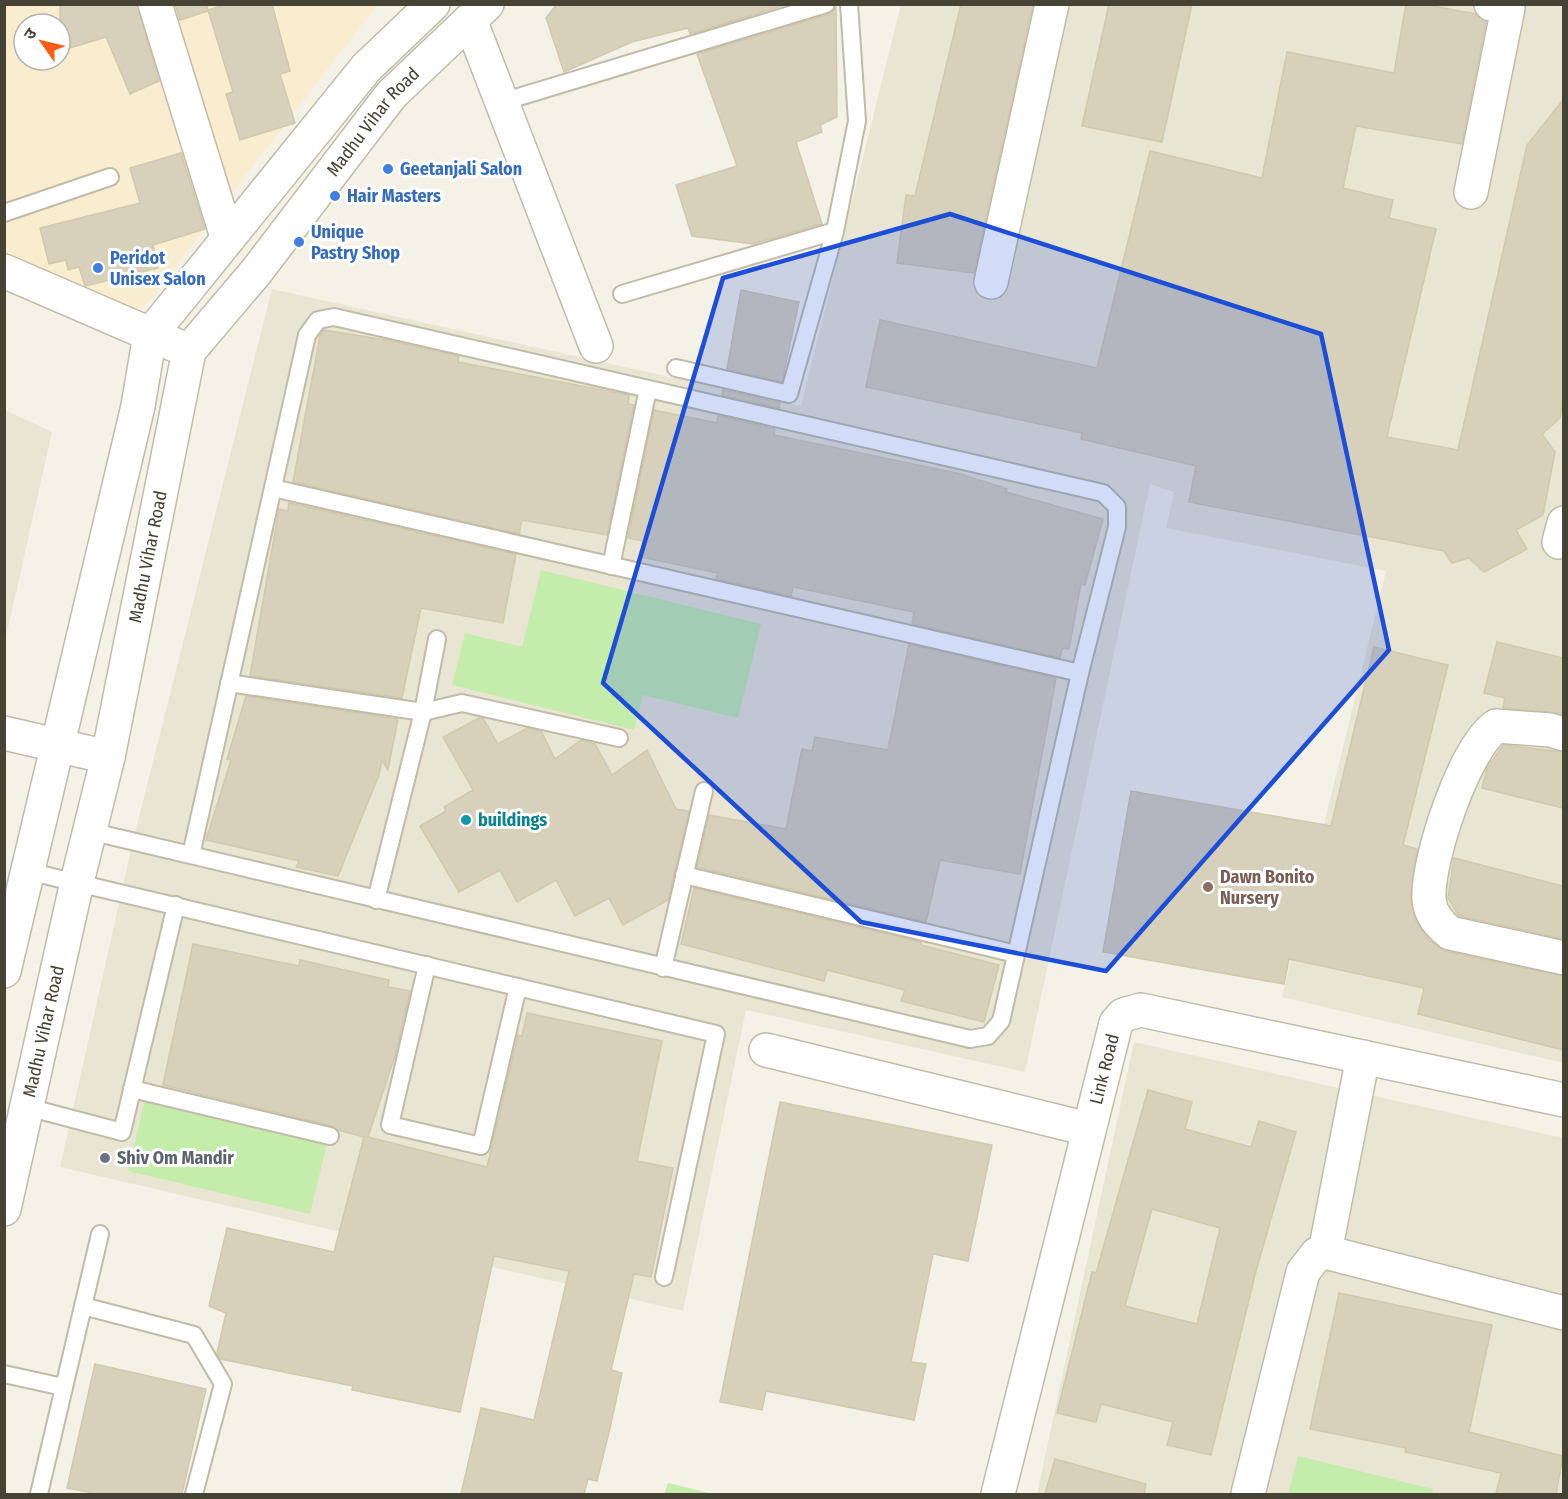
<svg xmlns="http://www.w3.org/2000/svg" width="1568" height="1499" font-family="'Fira Sans Condensed','Noto Sans Devanagari',sans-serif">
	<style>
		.residential { fill: #e9e5d3 }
		.commercial { fill: #f8edcf; fill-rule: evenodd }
		.green { fill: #c4ecab }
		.building { fill: #d7d0ba; stroke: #d2c9ad; stroke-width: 1.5; fill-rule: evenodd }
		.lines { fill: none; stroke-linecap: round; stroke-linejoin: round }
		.service-casing { stroke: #c0bca7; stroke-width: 20 }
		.minor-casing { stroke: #c0bca7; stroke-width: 36 }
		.tertiary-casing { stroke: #c0bca7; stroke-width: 36 }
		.service { stroke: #fff; stroke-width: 16 }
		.minor { stroke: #fff; stroke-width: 33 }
		.tertiary { stroke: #fff; stroke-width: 33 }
		.marked { fill: #1d4ed8; fill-opacity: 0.2; stroke: #1d4ed8; stroke-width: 4.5; stroke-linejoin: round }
		.shop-dot { fill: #3f7fe0; stroke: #fff; stroke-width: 2 }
		.culture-dot { fill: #0f9aa8; stroke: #fff; stroke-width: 2 }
		.education-dot { fill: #8d6e63; stroke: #fff; stroke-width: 2 }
		.worship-dot { fill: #6b7280; stroke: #fff; stroke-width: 2 }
		.labels { text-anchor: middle; stroke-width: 6; stroke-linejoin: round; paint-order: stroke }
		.street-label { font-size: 18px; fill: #474334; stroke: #fff }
		.shop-label { font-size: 18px; font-weight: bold; fill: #366cbe; stroke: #fff; text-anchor: start }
		.culture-label { font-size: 18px; font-weight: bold; fill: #0d838f; stroke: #fff; text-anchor: start }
		.education-label { font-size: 18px; font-weight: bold; fill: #785e54; stroke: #fff; text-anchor: start }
		.worship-label { font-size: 18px; font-weight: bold; fill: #5b616d; stroke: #fff; text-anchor: start }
	</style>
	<rect width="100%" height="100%" fill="#f4f2e6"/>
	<g class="residential">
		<path d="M 901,5 L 1563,5 L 1563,1063 L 1282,997 L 1386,571 L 1166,528 L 1174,492 L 1150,484 L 1025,1072 L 746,1010 L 683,1311 L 60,1167 L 133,841 L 272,289 L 801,406 Z"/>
		<path d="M 5,410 L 52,432 L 5,641 Z"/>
		<path d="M 1134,1042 L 1563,1138 L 1563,1494 L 1037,1494 Z"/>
	</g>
	<path class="commercial" d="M 5,5 L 377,5 L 142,310 L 5,265 ZM 24,24 L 60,24 L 60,60 L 24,60 Z"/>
	<g class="green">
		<path d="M 541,570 L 761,624 L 738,718 L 643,695 L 634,730 L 452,685 L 465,633 L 522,647 Z"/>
		<path d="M 146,1096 L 328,1139 L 310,1214 L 128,1171 Z"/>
		<path d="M 1298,1456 L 1433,1489 L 1432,1494 L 1288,1494 Z"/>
		<path d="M 668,1483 L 713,1494 L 664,1494 Z"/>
	</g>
	<g class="building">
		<path d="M 60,4 L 137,4 L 159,81 L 130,94 L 106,37 L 60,51 Z"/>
		<path d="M 175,4 L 207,4 L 208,11 L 180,20 Z"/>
		<path d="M 227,4 L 272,4 L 290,71 L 280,74 L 295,123 L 240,140 L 226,94 L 233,92 L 208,10 Z"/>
		<path d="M 557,4 L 788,4 L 690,34 L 688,28 L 632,42 L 564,72 L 546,18 Z"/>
		<path d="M 961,4 L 1033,4 L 974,273 L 897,263 L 906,195 L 915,196 Z"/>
		<path d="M 1109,4 L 1192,4 L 1162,142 L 1082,126 Z"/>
		<path d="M 1406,4 L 1422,4 L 1476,14 L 1486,22 L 1462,144 L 1356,126 L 1343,188 L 1393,200 L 1389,218 L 1436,229 L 1387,437 L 1458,450 L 1527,145 L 1563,100 L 1563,400 L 1560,418 L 1542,434 L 1555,452 L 1543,515 L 1516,530 L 1527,549 L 1484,572 L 1469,558 L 1452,563 L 1444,551 L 1189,502 L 1196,466 L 1081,439 L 1082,433 L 866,387 L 880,320 L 1097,368 L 1150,151 L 1262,178 L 1287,52 L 1394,73 Z"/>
		<path d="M 836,8 L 837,117 L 820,125 L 822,132 L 796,142 L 822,224 L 753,244 L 692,236 L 676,185 L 737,166 L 697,54 L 829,14 Z"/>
		<path d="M 181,153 L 205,229 L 153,245 L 158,268 L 85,286 L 79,267 L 68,270 L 66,260 L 49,264 L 40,228 L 140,203 L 130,168 Z"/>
		<path d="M 741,290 L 799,302 L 782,382 L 727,369 Z"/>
		<path d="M 324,330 L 386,340 L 459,356 L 458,362 L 629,395 L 628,404 L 634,405 L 607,535 L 522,520 L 519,534 L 293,482 L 320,336 Z"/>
		<path d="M 723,390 L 780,403 L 779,408 L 722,395 Z"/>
		<path d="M 654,410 L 717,423 L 718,416 L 775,429 L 774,435 L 961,474 L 1007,489 L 1006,492 L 1103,519 L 1085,585 L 1081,584 L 1069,649 L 1062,648 L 1060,658 L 912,624 L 914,612 L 793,587 L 791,596 L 716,579 L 718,573 L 640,557 L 643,541 L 628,538 Z"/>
		<path d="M 289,503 L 516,554 L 503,623 L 421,608 L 402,698 L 250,676 L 279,509 L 288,511 Z"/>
		<path d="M 1497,642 L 1563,658 L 1563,714 L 1503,708 L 1505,698 L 1484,693 Z"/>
		<path d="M 909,644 L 1056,678 L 1020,874 L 940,860 L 926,922 L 697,867 L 709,815 L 786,829 L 802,749 L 812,751 L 815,737 L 888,750 Z"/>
		<path d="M 1374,647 L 1448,665 L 1403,845 L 1417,849 L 1410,898 L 1416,922 L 1429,940 L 1445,951 L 1563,976 L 1563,1050 L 1418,1014 L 1424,988 L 1289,959 L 1284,984 L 1103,952 L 1131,791 L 1331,826 Z"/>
		<path d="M 246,696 L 398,719 L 388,770 L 382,760 L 379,775 L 338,876 L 296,867 L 299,861 L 206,840 L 231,760 L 227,759 Z"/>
		<path d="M 479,718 L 483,718 L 498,744 L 527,728 L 541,731 L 555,759 L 581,740 L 595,744 L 612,775 L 647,750 L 676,809 L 689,811 L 668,900 L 623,925 L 609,898 L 575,916 L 556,880 L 517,902 L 500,870 L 459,892 L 420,826 L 446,811 L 444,807 L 473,790 L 443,737 Z"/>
		<path d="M 1503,745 L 1563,752 L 1563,808 L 1482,788 L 1487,768 Z"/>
		<path d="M 1454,858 L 1563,886 L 1563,939 L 1459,916 L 1448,898 Z"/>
		<path d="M 694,888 L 921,942 L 921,945 L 999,965 L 984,1022 L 901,1001 L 905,990 L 827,970 L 824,981 L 681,944 Z"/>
		<path d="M 193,944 L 299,966 L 300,960 L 389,980 L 388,987 L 410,991 L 395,1056 L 368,1137 L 487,1167 L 518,1035 L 522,1036 L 527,1013 L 662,1041 L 637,1161 L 673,1168 L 651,1277 L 634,1274 L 611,1370 L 622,1373 L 610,1428 L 597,1481 L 588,1479 L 584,1494 L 461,1494 L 481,1408 L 534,1420 L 569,1271 L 494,1256 L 460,1412 L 352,1390 L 353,1386 L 220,1359 L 217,1353 L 226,1313 L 209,1306 L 227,1228 L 334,1252 L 364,1137 L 338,1130 L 332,1126 L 163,1085 Z"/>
		<path d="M 1148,1090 L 1192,1102 L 1185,1129 L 1251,1147 L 1259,1121 L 1296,1132 L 1256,1271 L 1211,1455 L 1167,1445 L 1173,1422 L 1101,1404 L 1096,1422 L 1057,1413 L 1092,1272 L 1096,1273 ZM 1152,1209 L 1220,1228 L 1197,1324 L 1125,1306 Z"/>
		<path d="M 780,1102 L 992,1145 L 968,1261 L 933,1254 L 911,1362 L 926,1364 L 914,1420 L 766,1391 L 762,1410 L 720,1402 Z"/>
		<path d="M 1339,1293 L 1492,1325 L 1469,1432 L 1563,1456 L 1556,1494 L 1496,1494 L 1501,1473 L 1405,1452 L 1406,1448 L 1310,1429 Z"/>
		<path d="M 95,1364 L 206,1389 L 182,1494 L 97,1494 L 67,1488 Z"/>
		<path d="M 1055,1459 L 1146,1484 L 1144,1494 L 1045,1494 Z"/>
	</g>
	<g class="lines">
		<g class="service-casing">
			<g id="service">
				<path d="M 502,102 L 826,4"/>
				<path d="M 4,213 L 110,177"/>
				<path d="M 622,294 L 835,231"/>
				<path d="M 676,368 L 789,394 L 835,231 L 857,121 L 849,4"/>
				<path d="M 273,488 L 1080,673"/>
				<path d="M 611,566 L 648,389"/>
				<path d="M 229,683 L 423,712 L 462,703 L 619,738"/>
				<path d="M 89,831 L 970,1039 L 988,1036 L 1001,1021 L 1080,673 L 1117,527 L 1117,507 L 1103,493 L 334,317 L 318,320 L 307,335 L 191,855"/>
				<path d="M 27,871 L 716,1034 L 664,1277"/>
				<path d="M 684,875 L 1016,954"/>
				<path d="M 376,900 L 423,712 L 437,639"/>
				<path d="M 427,965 L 390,1125 L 481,1146 L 518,987"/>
				<path d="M 663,968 L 704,791"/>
				<path d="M 132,1089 L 330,1136"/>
				<path d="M 27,1107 L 122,1132 L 176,905"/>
				<path d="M 83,1306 L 194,1335 L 223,1384 L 194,1494"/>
				<path d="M 4,1374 L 63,1387"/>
				<path d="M 39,1494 L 100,1234"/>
			</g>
		</g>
		<g class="minor-casing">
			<g id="minor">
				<path d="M 155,4 L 227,237"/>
				<path d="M 470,20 L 596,346"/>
				<path d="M 1471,192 L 1508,8 L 1491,4"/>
				<path d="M 4,271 L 189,351"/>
				<path d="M 991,282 L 1052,4"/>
				<path d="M 1559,542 L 1564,523"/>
				<path d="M 4,733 L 108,757"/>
				<path d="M 1564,734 L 1550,730 L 1496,726 C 1464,749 1427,860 1429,899 C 1430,914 1439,924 1450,933 L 1564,958"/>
				<path d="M 766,1050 L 1088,1129"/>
				<path d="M 1325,1252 L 1363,1057"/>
				<path id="s1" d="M 998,1494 L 1116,1023 L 1123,1015 L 1141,1010 L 1564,1100"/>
				<path d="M 1248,1494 L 1303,1272 L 1317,1254 L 1325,1252 L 1564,1313"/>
			</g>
		</g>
		<g class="tertiary-casing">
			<g id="tertiary">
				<path d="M 4,971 L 138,406 L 150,335 L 366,68 L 433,4"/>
				<path id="s2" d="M 4,1209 L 77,882 L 108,757 L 189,351 L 256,272 L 391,95 L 487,4"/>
			</g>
		</g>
		<use href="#service" class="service"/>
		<use href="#minor" class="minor"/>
		<use href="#tertiary" class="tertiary"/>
	</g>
	<path class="marked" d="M 950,214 L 1321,334 L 1389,650 L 1106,971 L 861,922 L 603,683 L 723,278 Z"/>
	<g class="shop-dot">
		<circle cx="388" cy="169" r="6"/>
		<circle cx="335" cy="196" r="6"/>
		<circle cx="299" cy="242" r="6"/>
		<circle cx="98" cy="268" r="6"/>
	</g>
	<circle class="culture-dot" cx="466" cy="820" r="6"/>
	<circle class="education-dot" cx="1208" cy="887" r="6"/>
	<circle class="worship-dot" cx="105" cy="1158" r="6"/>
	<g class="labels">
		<g class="street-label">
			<text dy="6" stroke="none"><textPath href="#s2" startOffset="1172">Madhu Vihar Road</textPath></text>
			<text dy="6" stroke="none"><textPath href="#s2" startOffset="668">Madhu Vihar Road</textPath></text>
			<text dy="6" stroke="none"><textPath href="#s2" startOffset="182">Madhu Vihar Road</textPath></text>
			<text dy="6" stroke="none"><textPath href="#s1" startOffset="438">Link Road</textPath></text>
		</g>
		<g class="shop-label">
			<text x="400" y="175">Geetanjali Salon</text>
			<text x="347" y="202">Hair Masters</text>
			<text x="311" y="238">Unique<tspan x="311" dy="21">Pastry Shop</tspan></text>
			<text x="110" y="264">Peridot<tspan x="110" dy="21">Unisex Salon</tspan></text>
		</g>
		<g class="culture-label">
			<text x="478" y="826">buildings</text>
		</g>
		<g class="education-label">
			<text x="1220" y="883">Dawn Bonito<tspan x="1220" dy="21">Nursery</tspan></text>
		</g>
		<g class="worship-label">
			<text x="117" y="1164">Shiv Om Mandir</text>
		</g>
	</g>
	<rect width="1568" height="1499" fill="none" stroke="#474334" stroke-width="12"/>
	<g transform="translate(42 42) rotate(304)"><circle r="28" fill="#ffffff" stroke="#b5b4ae" stroke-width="1.5"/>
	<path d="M0-4.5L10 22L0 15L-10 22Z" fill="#ff5b12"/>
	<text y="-9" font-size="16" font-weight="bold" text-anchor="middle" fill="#474334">उ</text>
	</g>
</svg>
